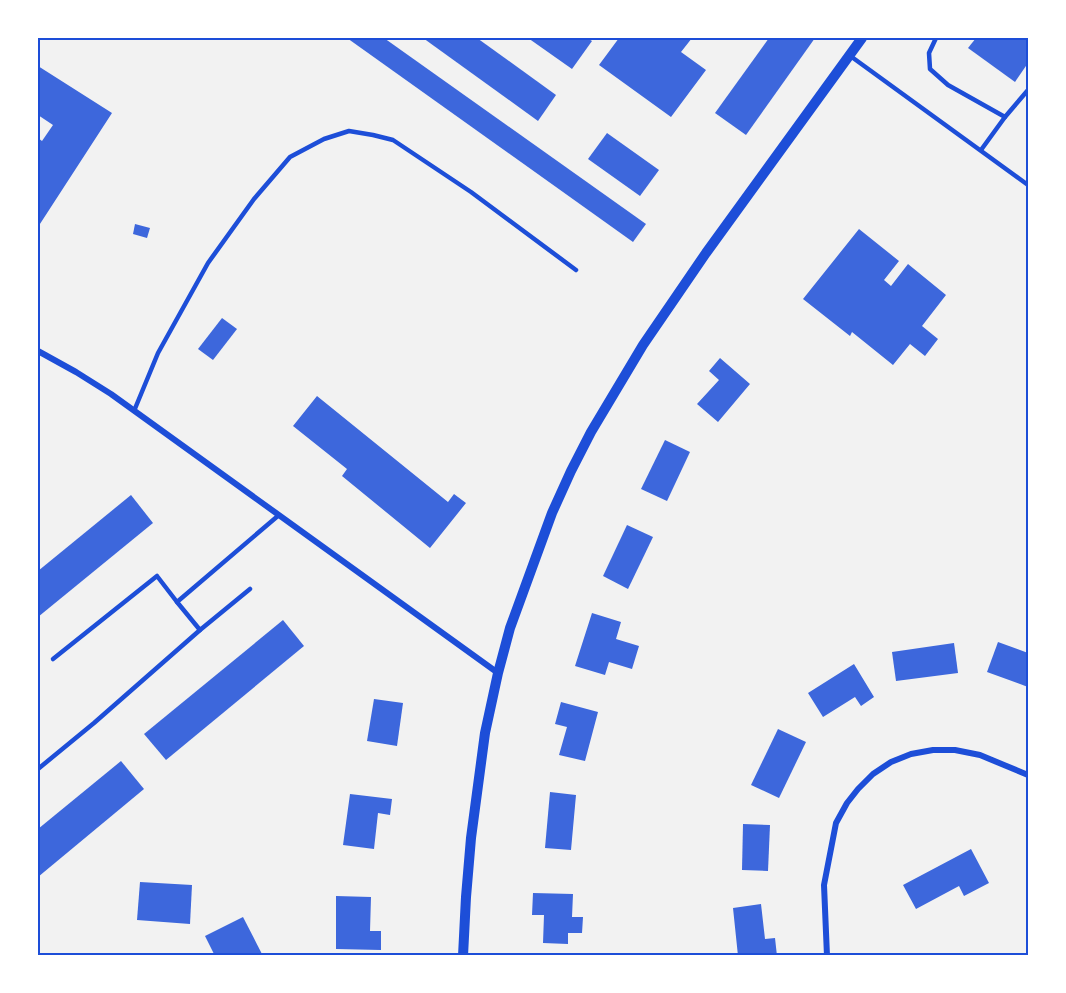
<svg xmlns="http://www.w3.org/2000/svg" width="1066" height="993" font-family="'DM Sans',sans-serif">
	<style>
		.building { fill: #3d67dc }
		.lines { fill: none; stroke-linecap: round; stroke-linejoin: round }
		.service { stroke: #1d4ed8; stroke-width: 4.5 }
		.minor { stroke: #1d4ed8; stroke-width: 6 }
		.tertiary { stroke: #1d4ed8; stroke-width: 10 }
		.neatline { fill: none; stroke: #1d4ed8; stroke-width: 2 }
	</style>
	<rect width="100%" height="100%" fill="#f2f2f2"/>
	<g class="building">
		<path d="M 347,38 L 384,38 L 646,224 L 633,242 Z"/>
		<path d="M 423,38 L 477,38 L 556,95 L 538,121 Z"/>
		<path d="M 528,38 L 587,38 L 592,41 L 572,69 Z"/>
		<path d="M 619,38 L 692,38 L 681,52 L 706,70 L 671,117 L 599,65 Z"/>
		<path d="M 769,38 L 815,38 L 746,135 L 715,113 Z"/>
		<path d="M 976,38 L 1028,38 L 1028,63 L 1015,82 L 968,48 Z"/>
		<path d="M 38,66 L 112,113 L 38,227 L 38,138 L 42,141 L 53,125 L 38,115 Z"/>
		<path d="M 607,133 L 659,170 L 640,196 L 588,159 Z"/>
		<path d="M 135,224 L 150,228 L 147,238 L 133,234 Z"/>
		<path d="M 859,229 L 899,261 L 884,280 L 891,286 L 908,264 L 946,295 L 922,326 L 938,339 L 925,356 L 910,344 L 893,365 L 852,332 L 850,336 L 803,299 Z"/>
		<path d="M 222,318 L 237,329 L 213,360 L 198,349 Z"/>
		<path d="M 720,358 L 750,384 L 718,422 L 697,404 L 719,380 L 709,371 Z"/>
		<path d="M 317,396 L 448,502 L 454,494 L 466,503 L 430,548 L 342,476 L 347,469 L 293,426 Z"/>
		<path d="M 665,440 L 690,452 L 667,501 L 641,489 Z"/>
		<path d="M 131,495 L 153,523 L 38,617 L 38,571 Z"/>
		<path d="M 627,525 L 653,537 L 628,589 L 603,576 Z"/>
		<path d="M 592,613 L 621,622 L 616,639 L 639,646 L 632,669 L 609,662 L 605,675 L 575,666 Z"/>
		<path d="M 283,620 L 304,646 L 166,760 L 144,734 Z"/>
		<path d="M 998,642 L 1028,653 L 1028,687 L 987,672 Z"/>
		<path d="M 954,643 L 958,673 L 896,681 L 892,652 Z"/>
		<path d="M 854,664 L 874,697 L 861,706 L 855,697 L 823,717 L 808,693 Z"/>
		<path d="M 374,699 L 403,703 L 397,746 L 367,741 Z"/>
		<path d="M 561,702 L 598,712 L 585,761 L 559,755 L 567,727 L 555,724 Z"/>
		<path d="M 778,729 L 806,742 L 779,798 L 751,785 Z"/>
		<path d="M 121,761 L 144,789 L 38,877 L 38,829 Z"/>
		<path d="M 550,792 L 576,795 L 571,850 L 545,848 Z"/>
		<path d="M 350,794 L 392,799 L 390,815 L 378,813 L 374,849 L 343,845 Z"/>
		<path d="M 743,824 L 770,825 L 768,871 L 742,870 Z"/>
		<path d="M 971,849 L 989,883 L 964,896 L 959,886 L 916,909 L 903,885 Z"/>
		<path d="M 140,882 L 192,885 L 190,924 L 137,920 Z"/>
		<path d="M 533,893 L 573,894 L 572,917 L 583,917 L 582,933 L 568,933 L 568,944 L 543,943 L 544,915 L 532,915 Z"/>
		<path d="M 336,896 L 371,897 L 370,931 L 381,931 L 381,950 L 336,949 Z"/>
		<path d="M 761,904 L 765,939 L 775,938 L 777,956 L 738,956 L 733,908 Z"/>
		<path d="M 243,917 L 263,956 L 215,956 L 205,936 Z"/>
	</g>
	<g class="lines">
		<g class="service">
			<path d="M 936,38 L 929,53 L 930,69 L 948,85 L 1005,117 L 1028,90"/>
			<path d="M 849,55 L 1028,185"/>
			<path d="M 981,150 L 1005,117"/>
			<path d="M 134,411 L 158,353 L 208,263 L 254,199 L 290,157 L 324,139 L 349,131 L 373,135 L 393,140 L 471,192 L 576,270"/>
			<path d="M 250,589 L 200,630 L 177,602 L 279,515"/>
			<path d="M 53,659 L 157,576 L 177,602"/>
			<path d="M 38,769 L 94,723 L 200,630"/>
		</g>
		<g class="minor">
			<path d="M 38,351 L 76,372 L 111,394 L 498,673"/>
			<path d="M 827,956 L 824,885 L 836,823 L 847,803 L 858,789 L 873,774 L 891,762 L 911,754 L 933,750 L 955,750 L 980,755 L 1028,775"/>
		</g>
		<path class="tertiary" d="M 463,956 L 466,897 L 471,838 L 485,733 L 498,673 L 510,628 L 552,513 L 571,471 L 591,432 L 643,345 L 706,253 L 862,38"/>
	</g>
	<rect width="1066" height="993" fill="none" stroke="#ffffff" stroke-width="78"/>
	<rect x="39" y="39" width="988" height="915" class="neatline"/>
</svg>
